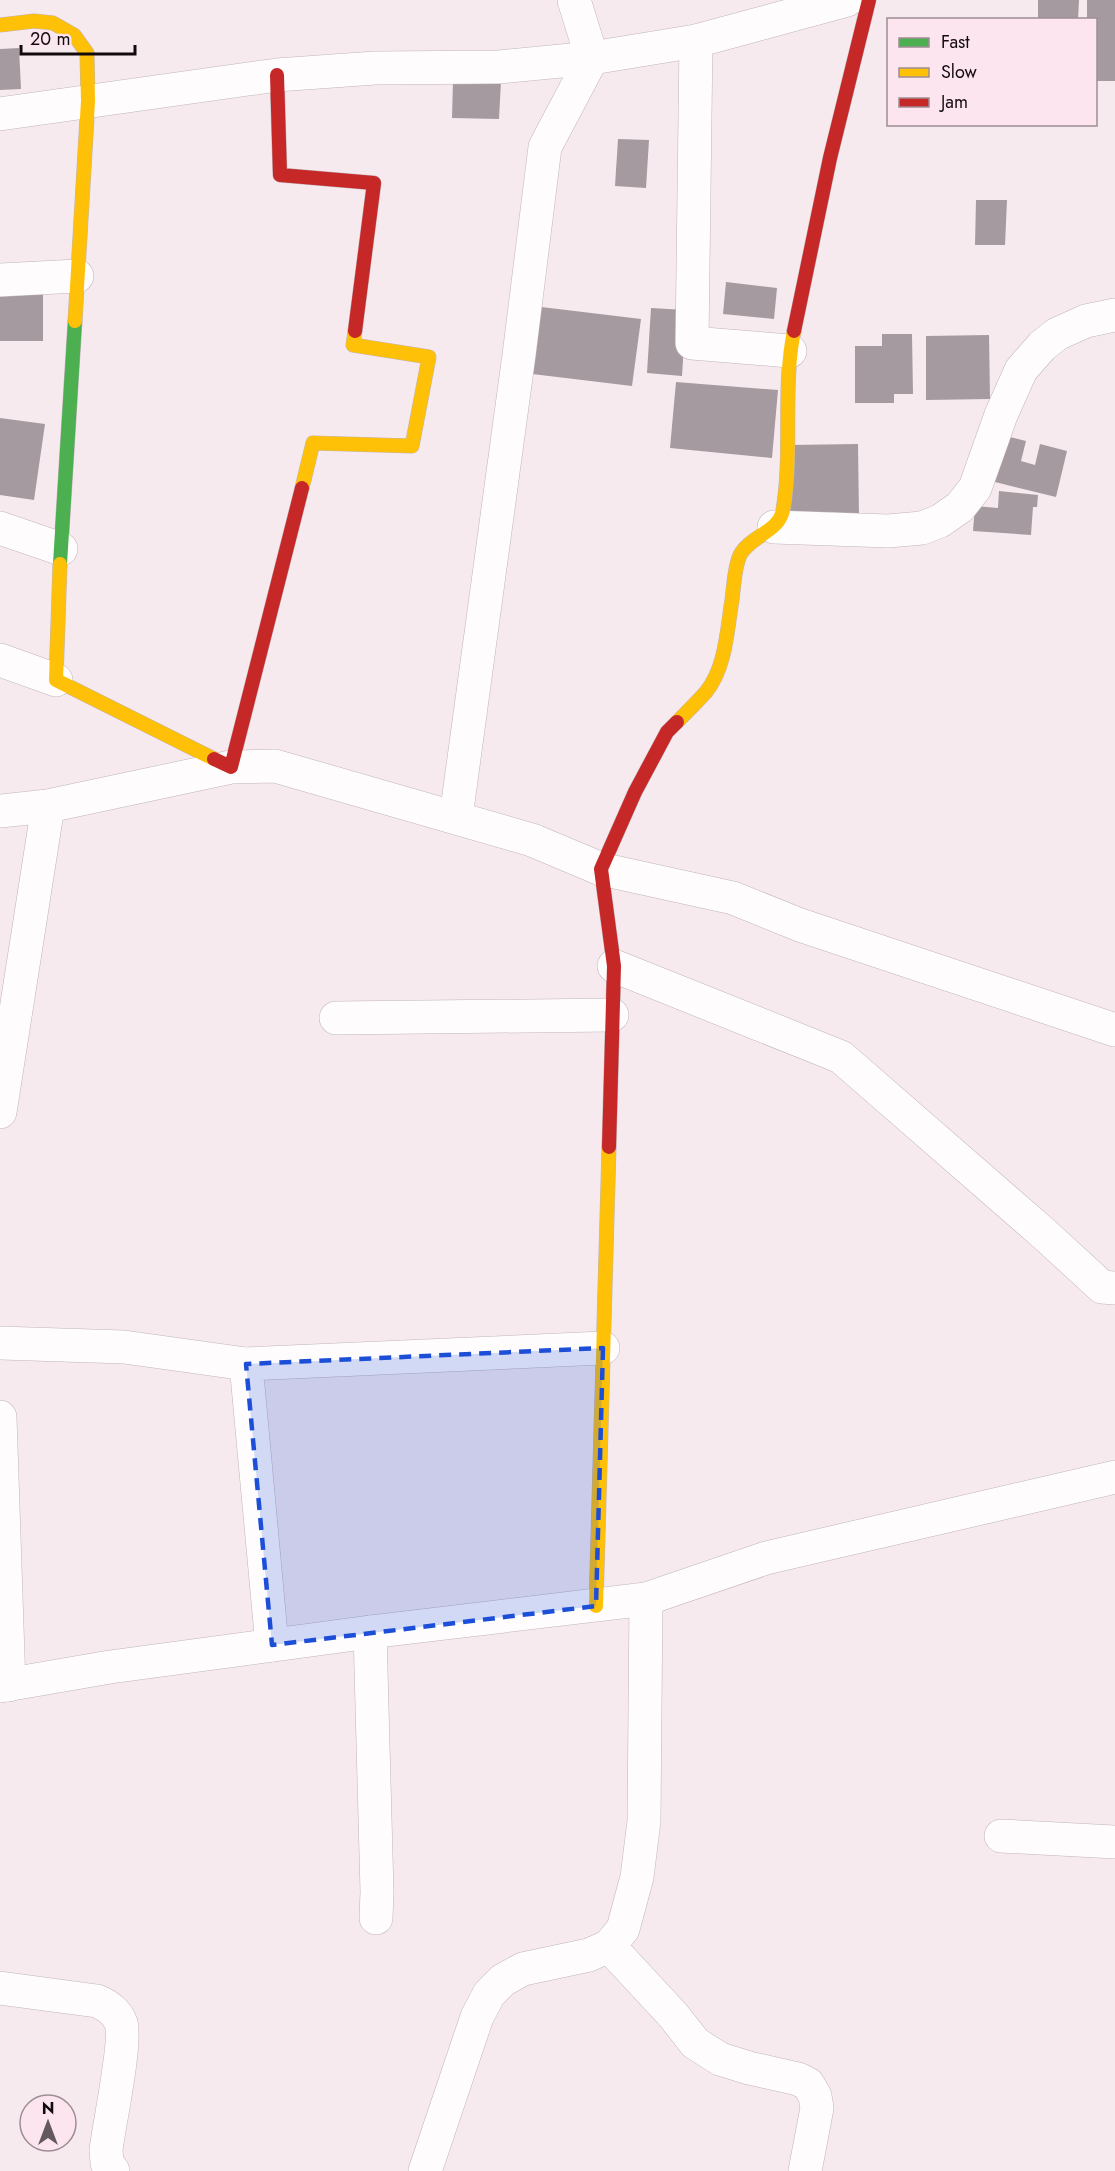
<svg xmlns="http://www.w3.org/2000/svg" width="1115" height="2171" font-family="Jost,sans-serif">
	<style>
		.building { fill: #a59a9f }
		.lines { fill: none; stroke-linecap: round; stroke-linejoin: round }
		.street-casing { stroke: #c0b5b9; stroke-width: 34 }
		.fast-casing { stroke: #c0b5b9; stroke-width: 15 }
		.slow-casing { stroke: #c0b5b9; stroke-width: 15 }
		.jam-casing { stroke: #c0b5b9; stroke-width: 15 }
		.street { stroke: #fefcfd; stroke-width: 33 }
		.fast { stroke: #4caf50; stroke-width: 14 }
		.slow { stroke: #ffc107; stroke-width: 14 }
		.jam { stroke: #c62828; stroke-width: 14 }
		.marked { fill: #1d4ed8; fill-opacity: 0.2; stroke: #1d4ed8; stroke-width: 4.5; stroke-dasharray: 12 8; stroke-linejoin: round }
	</style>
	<rect width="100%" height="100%" fill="#f7eaef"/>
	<g class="building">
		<path d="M 1038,0 L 1079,0 L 1078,20 L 1038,20 Z"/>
		<path d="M 1087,0 L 1115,0 L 1115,81 L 1096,81 L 1096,20 L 1087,20 Z"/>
		<path d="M 19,48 L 21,89 L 0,90 L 0,49 Z"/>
		<path d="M 453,80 L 501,81 L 499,119 L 452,118 Z"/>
		<path d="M 618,139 L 649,140 L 646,188 L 615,186 Z"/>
		<path d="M 976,200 L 1007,200 L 1005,245 L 975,245 Z"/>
		<path d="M 726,282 L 777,288 L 774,319 L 723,314 Z"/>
		<rect x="0" y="290" width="43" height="51"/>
		<path d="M 533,306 L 641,319 L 632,386 L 524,373 Z"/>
		<path d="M 651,308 L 686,310 L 682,376 L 647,373 Z"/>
		<path d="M 882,334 L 912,334 L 913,394 L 894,394 L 894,403 L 855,403 L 855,346 L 882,346 Z"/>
		<path d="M 989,335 L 990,399 L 926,400 L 926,336 Z"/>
		<path d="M 676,382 L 778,390 L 772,458 L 670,448 Z"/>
		<path d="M 0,418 L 45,424 L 34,500 L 0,495 Z"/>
		<path d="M 1002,435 L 1026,441 L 1021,461 L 1035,465 L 1040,444 L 1067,451 L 1056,497 L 991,481 Z"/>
		<path d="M 858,444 L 859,516 L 790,517 L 789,445 Z"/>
		<path d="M 999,491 L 1038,495 L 1037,507 L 1033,507 L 1031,535 L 973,531 L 975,506 L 998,508 Z"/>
	</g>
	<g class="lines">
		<g class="street-casing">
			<g id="street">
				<path d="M 696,41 L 692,343 L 790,351"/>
				<path d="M 0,114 L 277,75 L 375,68 L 499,67 L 592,58 L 696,41 L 847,0"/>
				<path d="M 0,280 L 77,276"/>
				<path d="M 774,527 L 888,531 L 922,528 L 940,521 L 960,507 L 975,488 L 1001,415 L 1021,370 L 1042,346 L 1057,334 L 1086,321 L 1115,315"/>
				<path d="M 0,528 L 61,549"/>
				<path d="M 0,660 L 56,680"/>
				<path d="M 0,811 L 48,806 L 231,767 L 275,766 L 532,840 L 601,869 L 733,898 L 800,925 L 1115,1030"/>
				<path d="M 456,817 L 519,355 L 545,147 L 592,58 L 574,0"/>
				<path d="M 614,966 L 841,1057 L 1042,1232 L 1102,1287 L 1115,1288"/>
				<path d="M 336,1018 L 612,1015"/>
				<path d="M 0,1112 L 48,806"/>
				<path d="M 0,1343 L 124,1347 L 246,1364"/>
				<path d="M 0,1417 L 9,1685"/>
				<path d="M 370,1632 L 377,1892 L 376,1918"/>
				<path d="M 272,1645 L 246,1364 L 603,1348"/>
				<path d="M 0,1686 L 110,1667 L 370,1632 L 646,1599 L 766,1558 L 1115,1477"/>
				<path d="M 1001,1836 L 1115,1842"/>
				<path d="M 609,1946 L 673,2015 L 695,2043 L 720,2059 L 749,2068 L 798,2079 L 808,2084 L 815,2096 L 817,2108 L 805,2171"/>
				<path d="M 0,1988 L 97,2001 C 108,2006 116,2011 121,2023 C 127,2041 109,2125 106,2150 L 107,2163 L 113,2171"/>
				<path d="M 425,2171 L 477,2017 L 489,1994 L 503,1980 L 523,1969 L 589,1955 L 609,1946 L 623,1929 L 637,1877 L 644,1821 L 646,1599"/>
			</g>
		</g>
		<g class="fast-casing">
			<path id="fast" d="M 60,564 L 75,321"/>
		</g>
		<g class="slow-casing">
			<g id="slow">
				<path d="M 0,25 L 34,21 L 53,23 L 74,35 L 87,53 L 88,101 L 75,321"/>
				<path d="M 302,488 L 313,443 L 412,446 L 429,357 L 353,345 L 355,331"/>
				<path d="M 60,564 L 56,680 L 214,759"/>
				<path d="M 677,722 C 687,712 697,702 706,692 C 726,667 727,630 732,600 C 734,586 734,568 740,555 C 750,536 779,532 783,510 C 793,451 782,389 794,331"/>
				<path d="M 596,1606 L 609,1147"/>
			</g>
		</g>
		<g class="jam-casing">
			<g id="jam">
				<path d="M 277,75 L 280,175 L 374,183 L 355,331"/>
				<path d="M 794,331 L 830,158 L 869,0"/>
				<path d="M 214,759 L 231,767 L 302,488"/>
				<path d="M 609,1147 L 614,966 L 601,869 L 635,792 L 667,732 L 677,722"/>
			</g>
		</g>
		<use href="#street" class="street"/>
		<use href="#fast" class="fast"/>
		<use href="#slow" class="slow"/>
		<use href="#jam" class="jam"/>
	</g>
	<path class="marked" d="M 603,1348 L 596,1606 L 272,1645 L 246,1364 Z"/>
	<rect x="887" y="18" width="210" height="108" fill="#fce5ee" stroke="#9f8d94" stroke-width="1.5"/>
	<rect x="899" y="38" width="30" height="9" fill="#4caf50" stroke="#9f8d94" stroke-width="1.5"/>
	<text x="941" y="48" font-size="18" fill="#130a0e">Fast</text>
	<rect x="899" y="68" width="30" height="9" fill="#ffc107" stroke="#9f8d94" stroke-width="1.5"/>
	<text x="941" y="78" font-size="18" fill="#130a0e">Slow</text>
	<rect x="899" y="98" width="30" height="9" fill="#c62828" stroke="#9f8d94" stroke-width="1.5"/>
	<text x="941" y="108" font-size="18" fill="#130a0e">Jam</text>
	<g transform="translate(48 2123)"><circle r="28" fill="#fce5ee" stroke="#9f8d94" stroke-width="1.5"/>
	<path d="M0-4.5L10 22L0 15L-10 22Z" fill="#63585d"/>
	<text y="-9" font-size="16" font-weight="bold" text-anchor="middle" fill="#130a0e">N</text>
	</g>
	<path d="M21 45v9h114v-9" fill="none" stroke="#130a0e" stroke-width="3"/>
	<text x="30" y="45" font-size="18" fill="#130a0e" stroke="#fce5ee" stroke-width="4.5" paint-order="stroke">20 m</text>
</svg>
